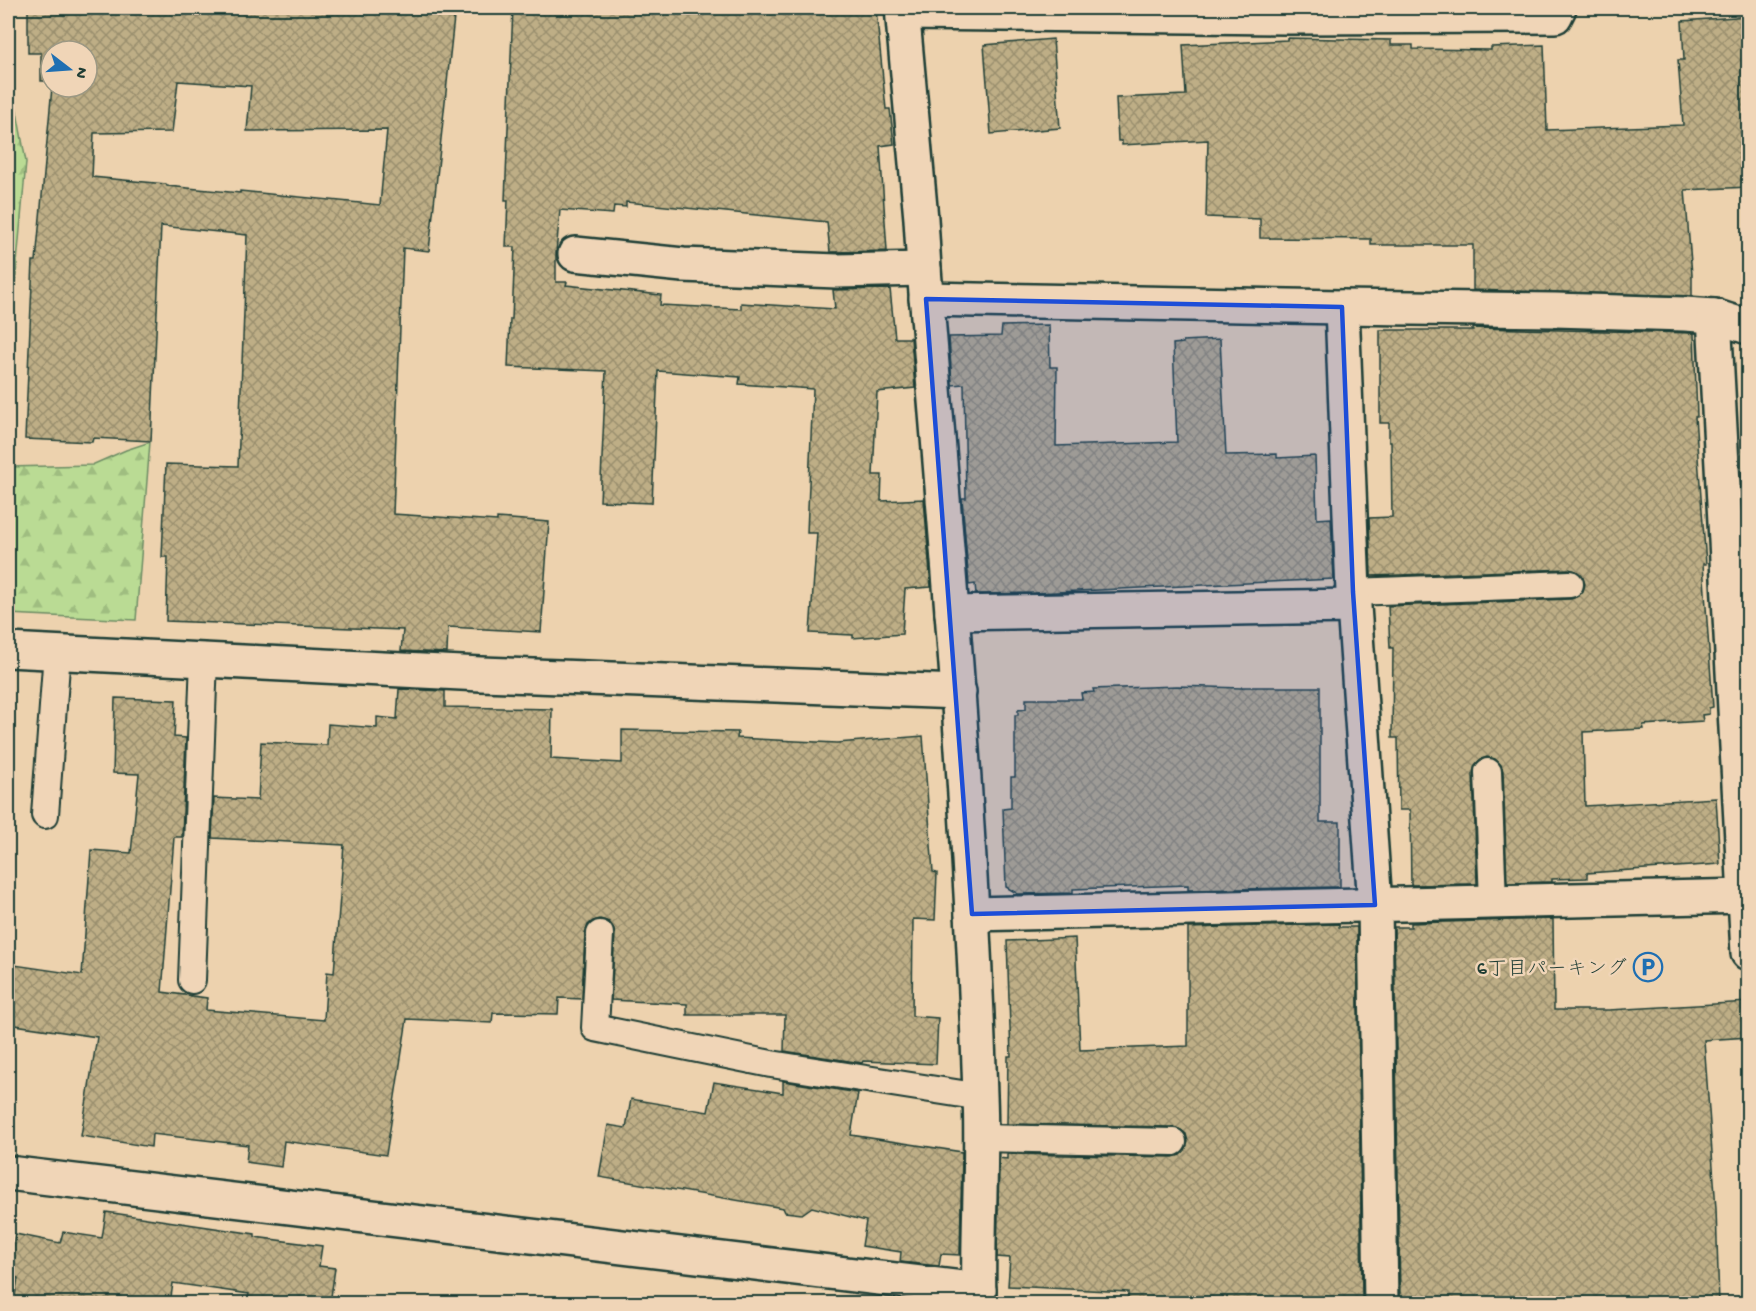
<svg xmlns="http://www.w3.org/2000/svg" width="1756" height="1311" font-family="'Gochi Hand','Klee One',sans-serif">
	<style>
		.forest { fill: url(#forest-firs); stroke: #6c8c64; stroke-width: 1.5 }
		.building { fill: url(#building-cross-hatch); stroke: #1f3d34; stroke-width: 1.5; fill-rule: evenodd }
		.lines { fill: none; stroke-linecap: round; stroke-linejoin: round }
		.service-casing { stroke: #1f3d34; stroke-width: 30 }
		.minor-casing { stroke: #1f3d34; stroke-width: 38 }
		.service { stroke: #f0d5b7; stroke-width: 26 }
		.minor { stroke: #f0d5b7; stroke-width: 33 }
		.marked { fill: #1d4ed8; fill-opacity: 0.2; stroke: #1d4ed8; stroke-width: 4.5; stroke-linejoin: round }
		.labels { text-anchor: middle; stroke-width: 5; stroke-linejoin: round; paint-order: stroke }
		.poi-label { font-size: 20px; fill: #1f3d34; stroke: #f0d5b7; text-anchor: end }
	</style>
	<defs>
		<pattern id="forest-firs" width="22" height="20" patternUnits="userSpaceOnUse" patternTransform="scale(1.5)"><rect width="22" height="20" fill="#badb94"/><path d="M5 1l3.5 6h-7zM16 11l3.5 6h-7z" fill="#9fbd80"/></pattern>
		<pattern id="building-cross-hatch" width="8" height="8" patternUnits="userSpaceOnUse" patternTransform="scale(1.5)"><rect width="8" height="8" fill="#beae86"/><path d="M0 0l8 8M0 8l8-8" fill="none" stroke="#9a8f6e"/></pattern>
	</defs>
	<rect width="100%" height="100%" fill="#edd2ae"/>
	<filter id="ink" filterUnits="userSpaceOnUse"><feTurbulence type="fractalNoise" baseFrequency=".0167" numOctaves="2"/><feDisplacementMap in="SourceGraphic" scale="12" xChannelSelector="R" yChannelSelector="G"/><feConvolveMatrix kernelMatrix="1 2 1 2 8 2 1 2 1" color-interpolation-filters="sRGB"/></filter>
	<g filter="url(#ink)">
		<g class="forest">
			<path d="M 8,62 L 26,162 L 8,364 Z"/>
			<path d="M 150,442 L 136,620 L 8,614 L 8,467 L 92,465 L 126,450 Z"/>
		</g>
		<g class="building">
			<path d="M 28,8 L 455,8 L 429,251 L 403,248 L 393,514 L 497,521 L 497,518 L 549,522 L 541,632 L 448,627 L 447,653 L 401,651 L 403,630 L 166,621 L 168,557 L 162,557 L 166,464 L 238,466 L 247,235 L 161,226 L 151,441 L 93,438 L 92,442 L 25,439 L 33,261 L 36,261 L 52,87 L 87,87 L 87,51 L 51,51 L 51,81 L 41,81 L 41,53 L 28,53 ZM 178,81 L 251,86 L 247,131 L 387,130 L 380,205 L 240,191 L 240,193 L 167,186 L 166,184 L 92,177 L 94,133 L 172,132 Z"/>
			<path d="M 513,8 L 850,8 L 851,11 L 876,9 L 886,109 L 890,109 L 894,144 L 880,146 L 887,251 L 830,252 L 827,222 L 626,202 L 626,207 L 614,206 L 613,214 L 560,210 L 556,253 L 556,282 L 567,282 L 566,285 L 661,295 L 660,305 L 741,309 L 741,303 L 835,309 L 833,290 L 890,289 L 895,338 L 911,338 L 915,388 L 877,392 L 873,475 L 882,475 L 881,501 L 924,499 L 931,587 L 905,589 L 902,634 L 853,638 L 853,635 L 810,633 L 817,533 L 807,533 L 813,389 L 739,384 L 740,377 L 658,371 L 652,503 L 600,501 L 606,371 L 508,367 L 510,319 L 512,319 L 515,247 L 506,247 L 508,200 L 505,200 Z"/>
			<path d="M 1749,16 L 1749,187 L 1685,190 L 1692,275 L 1692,296 L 1473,290 L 1473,245 L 1371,245 L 1371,239 L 1260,238 L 1260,219 L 1206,217 L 1208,140 L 1122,145 L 1122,141 L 1118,141 L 1116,98 L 1186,95 L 1183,45 L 1287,40 L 1287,38 L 1391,40 L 1391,45 L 1413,45 L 1413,49 L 1491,50 L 1491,47 L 1544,45 L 1547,130 L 1683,125 L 1678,60 L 1684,60 L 1682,21 Z"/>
			<path d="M 1053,39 L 1060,128 L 991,134 L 984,45 Z"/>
			<path d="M 1049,325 L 1050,367 L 1057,367 L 1056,446 L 1177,442 L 1173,344 L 1183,343 L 1183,341 L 1220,339 L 1226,455 L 1277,454 L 1277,458 L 1315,456 L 1317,519 L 1331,518 L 1334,579 L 1035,593 L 976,594 L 975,584 L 969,585 L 962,498 L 966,498 L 964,384 L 952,385 L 949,337 L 1001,336 L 1002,326 Z"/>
			<path d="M 1473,328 L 1694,333 L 1697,417 L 1695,417 L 1706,564 L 1703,564 L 1713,707 L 1709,708 L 1709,714 L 1702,715 L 1703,721 L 1643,725 L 1644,729 L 1583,732 L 1585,806 L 1716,798 L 1720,864 L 1587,873 L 1587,878 L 1552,879 L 1552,882 L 1507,883 L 1503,771 L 1501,765 L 1495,759 L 1487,757 L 1481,759 L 1475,765 L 1473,773 L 1477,884 L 1411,885 L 1410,810 L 1399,810 L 1398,738 L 1392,738 L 1393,648 L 1390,648 L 1388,606 L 1571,599 L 1578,596 L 1583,591 L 1585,584 L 1582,576 L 1576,571 L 1569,569 L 1371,576 L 1369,518 L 1392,517 L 1391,442 L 1389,442 L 1389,423 L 1380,423 L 1380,330 L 1473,330 Z"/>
			<path d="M 1177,686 L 1242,688 L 1242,687 L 1320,687 L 1320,822 L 1340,822 L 1340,887 L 1188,890 L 1188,885 L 1073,889 L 1073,893 L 1018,894 L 1006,887 L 1003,809 L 1011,808 L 1011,777 L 1015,777 L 1015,715 L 1018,715 L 1018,710 L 1026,709 L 1026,699 L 1082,699 L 1081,693 L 1094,692 L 1093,689 Z"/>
			<path d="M 399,689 L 445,691 L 445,707 L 552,709 L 551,759 L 622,763 L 622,730 L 738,732 L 737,738 L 837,743 L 923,736 L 933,872 L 937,873 L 935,920 L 913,919 L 912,1016 L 938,1018 L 936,1064 L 863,1061 L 862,1063 L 784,1051 L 785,1015 L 687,1015 L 687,1004 L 611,1000 L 615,934 L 613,927 L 609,922 L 600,919 L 593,921 L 588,925 L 585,933 L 582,999 L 559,998 L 558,1014 L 493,1013 L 492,1023 L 407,1019 L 386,1155 L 284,1141 L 281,1167 L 246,1162 L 248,1145 L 152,1134 L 151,1147 L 81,1136 L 97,1037 L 8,1024 L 8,964 L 82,975 L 91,850 L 131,853 L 139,774 L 113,773 L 115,698 L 176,700 L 174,737 L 186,738 L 182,837 L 174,837 L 162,992 L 207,998 L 206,1010 L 324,1020 L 327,972 L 334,973 L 344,845 L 212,838 L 214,798 L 258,800 L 261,742 L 327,745 L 328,724 L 377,728 L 377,717 L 397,719 Z"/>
			<path d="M 1553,919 L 1554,1010 L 1609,1010 L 1749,1002 L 1749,1037 L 1704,1040 L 1716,1209 L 1719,1304 L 1409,1304 L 1409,1298 L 1400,1298 L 1394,927 L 1411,927 L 1411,923 Z"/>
			<path d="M 1339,924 L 1339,927 L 1357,927 L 1362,1299 L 1271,1301 L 1271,1304 L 1128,1304 L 1128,1292 L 1008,1286 L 1010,1258 L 997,1257 L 999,1158 L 1007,1159 L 1007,1154 L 1173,1157 L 1180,1155 L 1185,1150 L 1188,1142 L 1186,1134 L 1181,1130 L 1173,1127 L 1007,1124 L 1008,1056 L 1011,1056 L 1007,941 L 1075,938 L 1080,1050 L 1188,1046 L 1188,928 Z"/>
			<path d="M 783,1081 L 858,1093 L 851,1135 L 962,1152 L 960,1255 L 941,1254 L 939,1266 L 900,1262 L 901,1252 L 862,1246 L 866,1221 L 812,1207 L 802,1214 L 785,1212 L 783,1208 L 599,1177 L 608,1125 L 626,1128 L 631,1099 L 708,1112 L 714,1082 L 783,1093 Z"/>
			<path d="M 106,1212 L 255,1234 L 255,1237 L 322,1246 L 319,1266 L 335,1268 L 330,1304 L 247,1304 L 249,1294 L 173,1283 L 170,1304 L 13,1304 L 18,1278 L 8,1276 L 15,1234 L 60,1243 L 63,1232 L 102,1238 Z"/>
		</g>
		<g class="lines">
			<g class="service-casing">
				<g id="service">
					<path d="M 1353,592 L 1570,584"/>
					<path d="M 1488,772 L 1493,902"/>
					<path d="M 45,815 L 57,652"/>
					<path d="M 600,934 L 595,1028 L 771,1064 L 981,1097"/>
					<path d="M 192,980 L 204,659"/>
					<path d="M 981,1138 L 1173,1142"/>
				</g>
			</g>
			<g class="minor-casing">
				<g id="minor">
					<path d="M 902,8 L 921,219 L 924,269 C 947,544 971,819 980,1095 C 983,1165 977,1234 979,1304"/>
					<path d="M 903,13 L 1289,17 L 1555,16 L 1559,8"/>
					<path d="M 575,254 L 683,265 L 837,271 L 924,269"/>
					<path d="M 926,299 L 1342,307 L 1555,310 L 1685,314 L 1714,316 L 1748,327"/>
					<path d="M 1342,307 L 1353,592 L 1375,905 L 1381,1304"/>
					<path d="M 1714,316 L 1748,953"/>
					<path d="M 952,613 L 1353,606"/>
					<path d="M 8,650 L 481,674 L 959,692"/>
					<path d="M 972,914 L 1748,896"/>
					<path d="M 8,1173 L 979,1290"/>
				</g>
			</g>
			<use href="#service" class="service"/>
			<use href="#minor" class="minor"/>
		</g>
	</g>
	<path class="marked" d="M 926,299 L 1342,307 L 1353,592 L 1375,905 L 972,914 Z"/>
	<defs>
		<g id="parking-ring" transform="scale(1.5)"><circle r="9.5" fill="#f0d5b7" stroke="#1f6fb2" stroke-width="1.5"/><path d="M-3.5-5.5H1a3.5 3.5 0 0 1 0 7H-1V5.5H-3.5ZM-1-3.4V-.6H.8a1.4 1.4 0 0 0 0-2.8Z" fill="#1f6fb2"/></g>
	</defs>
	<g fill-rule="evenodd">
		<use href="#parking-ring" x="1648" y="967"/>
	</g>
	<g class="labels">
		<g class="poi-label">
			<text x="1627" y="974">6丁目パーキング</text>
		</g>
	</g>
	<rect width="1756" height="1311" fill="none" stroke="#f0d5b7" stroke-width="30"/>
	<rect x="15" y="15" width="1726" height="1281" fill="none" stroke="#1f3d34" stroke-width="2" filter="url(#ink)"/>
	<g transform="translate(69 69) rotate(107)"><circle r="28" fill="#f0d5b7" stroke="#9c9883" stroke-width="1.5"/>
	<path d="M0-4.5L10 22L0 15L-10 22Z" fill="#1f6fb2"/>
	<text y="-9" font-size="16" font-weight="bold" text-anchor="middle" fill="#1f3d34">N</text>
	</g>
</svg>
